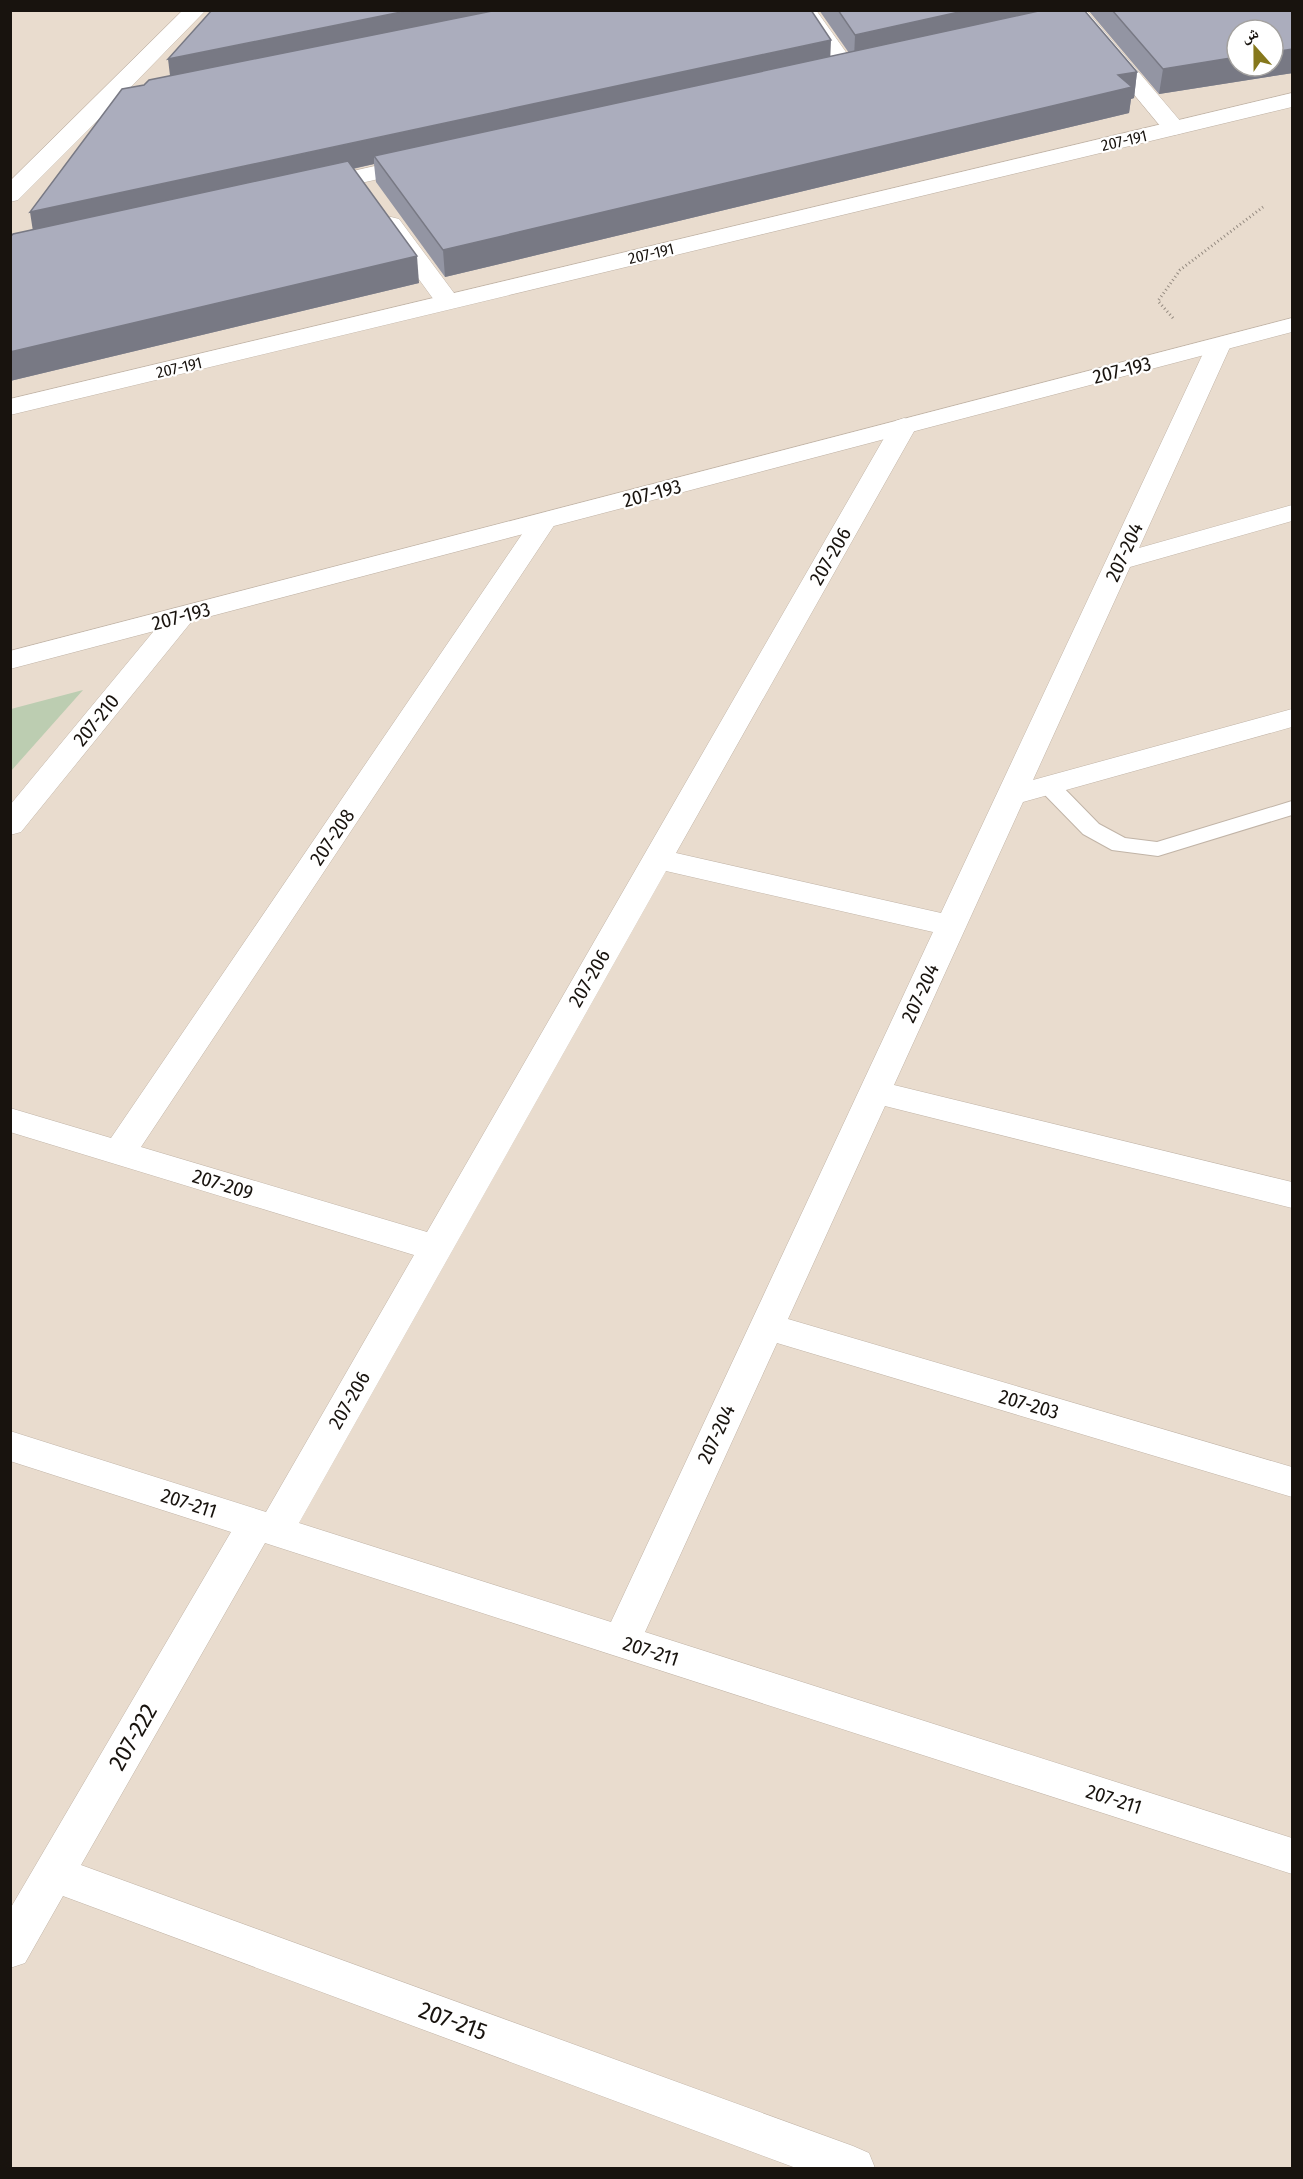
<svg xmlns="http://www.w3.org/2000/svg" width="1303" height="2179" font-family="'Fira Sans Condensed','Noto Naskh Arabic',sans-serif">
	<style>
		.green { fill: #bccdb1 }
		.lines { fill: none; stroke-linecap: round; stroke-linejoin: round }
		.service-casing { stroke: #c1b4a7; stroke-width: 2 }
		.minor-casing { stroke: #c1b4a7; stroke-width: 1 }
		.tertiary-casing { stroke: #c1b4a7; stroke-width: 1 }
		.path { stroke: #93897f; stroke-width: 3; stroke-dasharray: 1 3; stroke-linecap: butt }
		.service { fill: #fff; fill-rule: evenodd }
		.minor { fill: #fff; fill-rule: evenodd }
		.tertiary { fill: #fff; fill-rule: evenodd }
		.wall { fill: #9395a3 }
		.shaded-wall { fill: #787984 }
		.building { fill: #abadbd; stroke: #787984; stroke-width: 1.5 }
		.labels { text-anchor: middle; stroke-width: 4.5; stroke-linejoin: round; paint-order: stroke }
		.far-street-label { font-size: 16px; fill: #18130e; stroke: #fff }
		.street-label { font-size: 20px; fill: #18130e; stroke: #fff }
		.near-street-label { font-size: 24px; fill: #18130e; stroke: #fff }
	</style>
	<rect width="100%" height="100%" fill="#e9dcce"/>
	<path class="green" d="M 83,690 L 11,771 L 11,709 Z"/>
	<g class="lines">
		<g class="service-casing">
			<path id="service" d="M 1049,779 L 1057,781 L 1099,824 L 1125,838 L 1157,842 L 1292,801 L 1292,815 L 1158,856 L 1112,850 L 1083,834 L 1041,791 L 1038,786 L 1041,781 Z"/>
		</g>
		<g class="minor-casing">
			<g id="minor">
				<path d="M 183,10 L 206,10 L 122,96 L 156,89 L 164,91 L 167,96 L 164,101 L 106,112 L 18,200 L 10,202 L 10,181 Z"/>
				<path d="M 795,10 L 816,10 L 858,69 L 855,74 L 847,76 L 839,74 Z"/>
				<path d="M 1064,10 L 1086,10 L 1182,123 L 1185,128 L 1182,133 L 1174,135 L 1166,133 Z"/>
				<path d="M 419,156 L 427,158 L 430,163 L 427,168 L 317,193 L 309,191 L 305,186 L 309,181 Z"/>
				<path d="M 391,217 L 399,219 L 457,297 L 460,302 L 457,307 L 448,309 L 439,307 L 379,224 L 383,219 Z"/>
				<path d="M 1219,338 L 1228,340 L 1231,345 L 1139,548 L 1292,505 L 1292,521 L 1130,567 L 1033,780 L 1292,709 L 1292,727 L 1023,802 L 894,1085 L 1292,1182 L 1292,1208 L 885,1106 L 788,1319 L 1292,1467 L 1292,1497 L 777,1343 L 645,1632 L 1292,1838 L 1292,1874 L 265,1543 L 81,1865 L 853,2146 L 869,2153 L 875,2168 L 796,2168 L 63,1896 L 25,1963 L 10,1968 L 10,1909 L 231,1532 L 10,1461 L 10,1431 L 266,1512 L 414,1255 L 10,1132 L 10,1108 L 111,1138 L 535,515 L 544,513 L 553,515 L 557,521 L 141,1147 L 427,1232 L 891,426 L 895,421 L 904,418 L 913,421 L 917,426 L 676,853 L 941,913 L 1207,345 L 1210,340 ZM 666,871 L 933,932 L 611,1622 L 299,1523 Z"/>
				<path d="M 182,607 L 192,609 L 196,615 L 192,621 L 21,832 L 10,835 L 10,805 L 172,609 Z"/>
			</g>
		</g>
		<g class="tertiary-casing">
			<g id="tertiary">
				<path d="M 1292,93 L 1292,107 L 10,415 L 10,399 Z"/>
				<path d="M 1292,318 L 1292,332 L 10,669 L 10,651 Z"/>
			</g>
		</g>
		<path class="path" d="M 1173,318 L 1158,301 L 1180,270 L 1263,207"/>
		<use href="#service" class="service"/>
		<use href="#minor" class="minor"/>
		<use href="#tertiary" class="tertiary"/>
	</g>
	<g class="wall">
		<path d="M 819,10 L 1084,10 L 1137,72 L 1134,98 L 1131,99 L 1129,113 L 445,277 L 376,182 L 374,164 L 353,169 L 419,283 L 10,381 L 10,237 L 33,229 L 849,53 Z"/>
		<path d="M 1088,10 L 1293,10 L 1293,73 L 1159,94 Z"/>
	</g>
	<g class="shaded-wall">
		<path d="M 411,10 L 536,10 L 171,84 L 168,59 Z"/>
		<path d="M 968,10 L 1064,10 L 854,59 L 855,35 Z"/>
		<path d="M 831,40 L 830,65 L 374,156 L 374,164 L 34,238 L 30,212 Z"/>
		<path d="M 1293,49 L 1293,73 L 1159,94 L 1163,69 L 1237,57 L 1237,66 L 1273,66 L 1273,52 Z"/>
		<path d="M 1137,72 L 1134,98 L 1131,99 L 1129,113 L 445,277 L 443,250 L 1118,75 Z"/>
		<path d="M 417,256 L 419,283 L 10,381 L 10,352 Z"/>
	</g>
	<g class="building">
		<path d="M 212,10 L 411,10 L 168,59 Z"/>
		<path d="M 497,10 L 811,10 L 831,40 L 30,212 L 122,89 L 144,85 L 149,80 Z"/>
		<path d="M 838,10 L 968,10 L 855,35 Z"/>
		<path d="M 1043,10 L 1084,10 L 1137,72 L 1118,75 L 1132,87 L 443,250 L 374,156 Z"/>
		<path d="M 1112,10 L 1293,10 L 1293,49 L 1273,52 L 1273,30 L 1237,30 L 1237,57 L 1163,69 Z"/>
		<path d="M 348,161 L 417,256 L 10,352 L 10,237 L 13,234 Z"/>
	</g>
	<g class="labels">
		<g class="far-street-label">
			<text transform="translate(1124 140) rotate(-13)" y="6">207-191</text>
			<text transform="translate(651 253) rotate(-13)" y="6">207-191</text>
			<text transform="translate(179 367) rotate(-13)" y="6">207-191</text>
		</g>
		<g class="street-label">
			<text transform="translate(1122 370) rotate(-14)" y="7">207-193</text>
			<text transform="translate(652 493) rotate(-15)" y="7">207-193</text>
			<text transform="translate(1124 552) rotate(-65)" y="7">207-204</text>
			<text transform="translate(830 556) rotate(-60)" y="7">207-206</text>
			<text transform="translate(181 616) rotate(-15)" y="7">207-193</text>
			<text transform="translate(96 720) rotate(-51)" y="7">207-210</text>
			<text transform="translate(332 837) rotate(-56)" y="7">207-208</text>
			<text transform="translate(589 978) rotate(-60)" y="7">207-206</text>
			<text transform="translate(920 993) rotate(-65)" y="7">207-204</text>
			<text transform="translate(223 1184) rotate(17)" y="7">207-209</text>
			<text transform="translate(349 1400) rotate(-60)" y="7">207-206</text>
			<text transform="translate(1029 1404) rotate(16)" y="7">207-203</text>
			<text transform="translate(716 1434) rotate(-65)" y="7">207-204</text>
			<text transform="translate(189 1503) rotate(18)" y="7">207-211</text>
			<text transform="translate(651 1651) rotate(18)" y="7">207-211</text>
			<text transform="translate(1114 1799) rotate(18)" y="7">207-211</text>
		</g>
		<g class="near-street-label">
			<text transform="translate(133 1737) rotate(-60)" y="8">207-222</text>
			<text transform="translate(453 2021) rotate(20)" y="8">207-215</text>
		</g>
	</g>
	<rect width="1303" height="2179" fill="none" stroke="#18130e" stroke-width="24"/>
	<g transform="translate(1255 48) rotate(339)"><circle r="28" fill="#ffffff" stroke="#a3a19f" stroke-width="1.5"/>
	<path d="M0-4.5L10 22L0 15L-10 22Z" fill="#86781c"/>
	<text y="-9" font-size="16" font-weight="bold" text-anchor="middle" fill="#18130e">ش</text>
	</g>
</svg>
